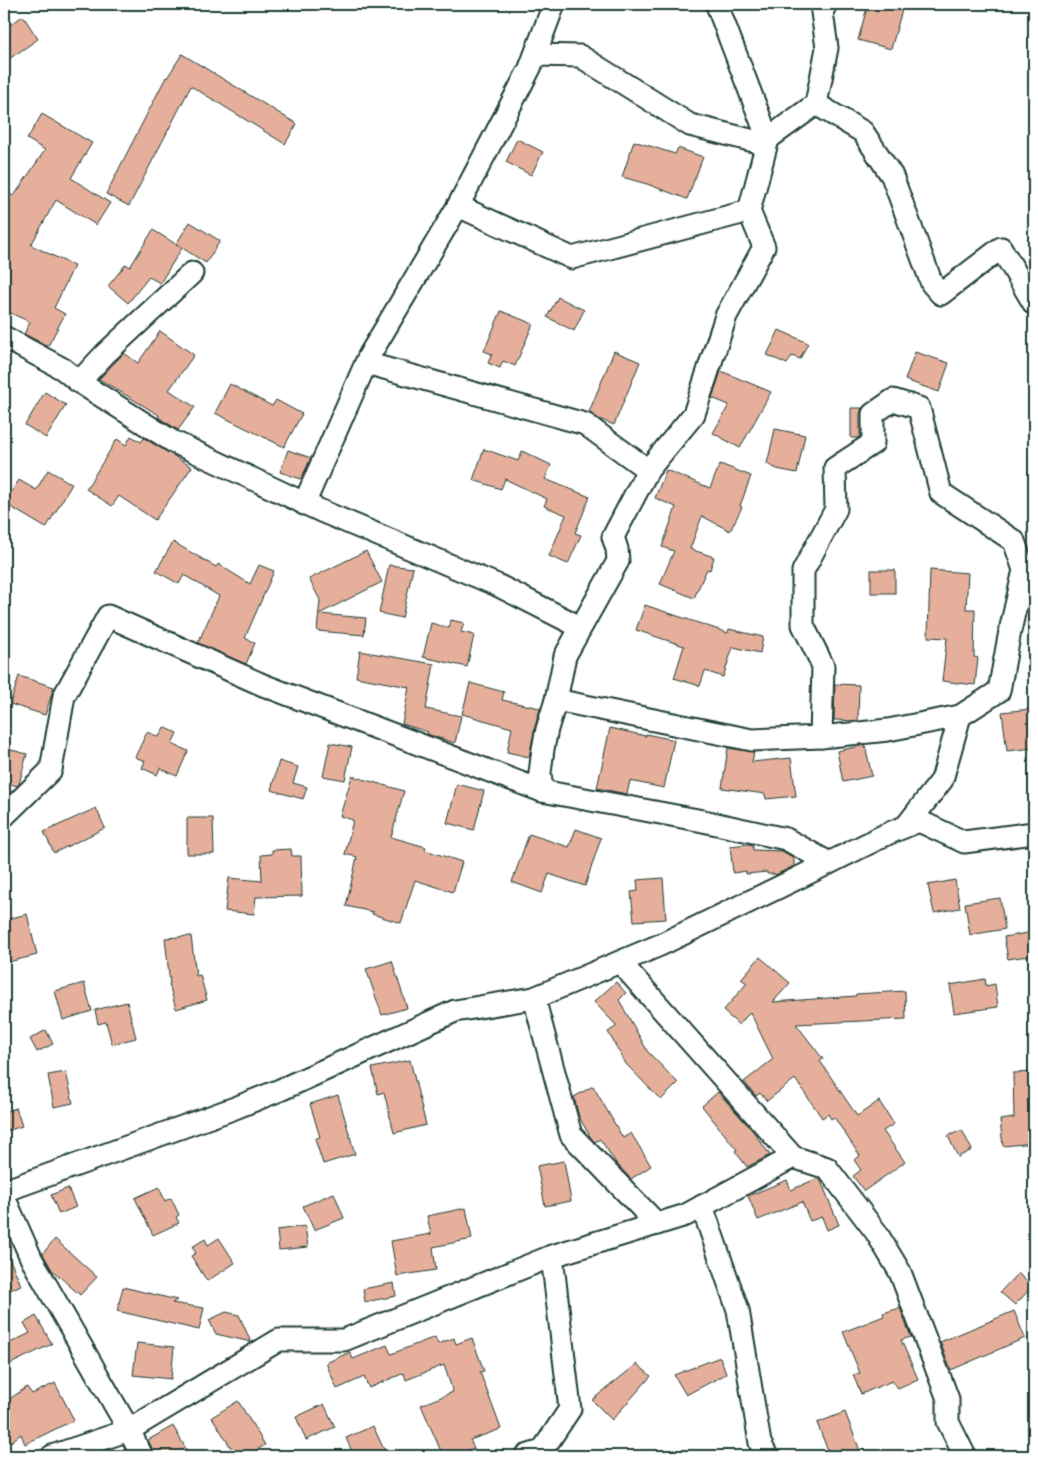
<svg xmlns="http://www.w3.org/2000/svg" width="1038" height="1460" font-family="Mynerve,sans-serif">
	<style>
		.building { fill: #e5af9b; stroke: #1f3d34 }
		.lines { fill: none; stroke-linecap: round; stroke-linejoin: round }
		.minor-casing { stroke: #1f3d34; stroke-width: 25 }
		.minor { stroke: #fff; stroke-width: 21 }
	</style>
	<rect width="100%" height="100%" fill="#fff"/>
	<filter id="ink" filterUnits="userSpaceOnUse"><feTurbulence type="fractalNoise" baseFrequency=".02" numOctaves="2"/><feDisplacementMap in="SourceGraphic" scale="10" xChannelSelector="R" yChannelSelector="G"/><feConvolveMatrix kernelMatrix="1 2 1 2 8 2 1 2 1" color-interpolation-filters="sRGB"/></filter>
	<g filter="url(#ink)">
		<g class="building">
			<path d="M 868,4 L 879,4 L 902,10 L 891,49 L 858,40 Z"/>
			<path d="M 23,16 L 38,39 L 9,59 L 4,51 L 4,29 Z"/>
			<path d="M 182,54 L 297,124 L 285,144 L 191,86 L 129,206 L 106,194 L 166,77 L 167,78 Z"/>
			<path d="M 42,114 L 92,143 L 71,178 L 110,203 L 96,225 L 56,200 L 31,245 L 74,266 L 54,308 L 65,314 L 48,346 L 24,334 L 30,322 L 4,310 L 4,191 L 14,196 L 45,150 L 27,139 Z"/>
			<path d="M 517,139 L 543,152 L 531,175 L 506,162 Z"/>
			<path d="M 634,141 L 675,154 L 678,148 L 703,157 L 687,199 L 647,184 L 622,177 Z"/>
			<path d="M 190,222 L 220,241 L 206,263 L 176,244 Z"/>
			<path d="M 153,230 L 182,248 L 160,283 L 149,277 L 128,303 L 108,286 L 126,264 L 130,267 Z"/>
			<path d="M 558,297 L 584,310 L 574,331 L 547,317 Z"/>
			<path d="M 501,311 L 533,324 L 515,366 L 503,361 L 500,368 L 488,363 L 492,354 L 484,351 Z"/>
			<path d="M 779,330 L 808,343 L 800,359 L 792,356 L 787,364 L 767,355 Z"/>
			<path d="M 160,331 L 194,355 L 169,390 L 195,407 L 178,430 L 158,417 L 159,415 L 99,379 L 124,353 L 138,363 Z"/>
			<path d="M 614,351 L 640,362 L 614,425 L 599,419 L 589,412 Z"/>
			<path d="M 915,352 L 949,363 L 939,392 L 905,380 Z"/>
			<path d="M 721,371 L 771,392 L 740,448 L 713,433 L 729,405 L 712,398 Z"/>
			<path d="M 230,384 L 272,406 L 276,400 L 302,414 L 284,447 L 215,413 Z"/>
			<path d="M 45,392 L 66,405 L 46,438 L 25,425 Z"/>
			<path d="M 851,408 L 862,408 L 860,414 L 860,436 L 858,438 L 851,438 Z"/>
			<path d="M 775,429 L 805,435 L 797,473 L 777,469 L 767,464 Z"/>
			<path d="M 131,436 L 141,442 L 144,438 L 192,467 L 155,520 L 119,496 L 112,506 L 86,489 L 117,439 L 126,445 Z"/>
			<path d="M 484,449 L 518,461 L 522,451 L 551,465 L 545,479 L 590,497 L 575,533 L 581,535 L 568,564 L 549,556 L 566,515 L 544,506 L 547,499 L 505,479 L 501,489 L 473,480 Z"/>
			<path d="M 288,450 L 311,458 L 301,479 L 280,472 Z"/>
			<path d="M 720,464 L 751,476 L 740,506 L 742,507 L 730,531 L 702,516 L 690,549 L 714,557 L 710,570 L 707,569 L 694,598 L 660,584 L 674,551 L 662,547 L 676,507 L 655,498 L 666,470 L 710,488 Z"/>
			<path d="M 48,470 L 72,484 L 46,528 L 4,503 L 19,480 L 36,490 Z"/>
			<path d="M 173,542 L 216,567 L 218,564 L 250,584 L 259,565 L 274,571 L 245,638 L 255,643 L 246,664 L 198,643 L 219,596 L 184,575 L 179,584 L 156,571 Z"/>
			<path d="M 366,551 L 382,582 L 319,614 L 366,618 L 364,635 L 317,631 L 320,600 L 309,579 Z"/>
			<path d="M 389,565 L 413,568 L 402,618 L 379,613 Z"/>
			<rect x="871" y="570" width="24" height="23"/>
			<path d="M 930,570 L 968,573 L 966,609 L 975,609 L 974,657 L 978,658 L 975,685 L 942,681 L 947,638 L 928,637 Z"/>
			<path d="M 645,605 L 728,633 L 729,629 L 763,637 L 760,653 L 733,647 L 723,677 L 705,671 L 700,686 L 674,678 L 684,646 L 636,630 Z"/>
			<path d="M 451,620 L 464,623 L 461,632 L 474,635 L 467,667 L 423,657 L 431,623 L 449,628 Z"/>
			<path d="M 360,651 L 434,664 L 426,709 L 461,716 L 455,743 L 427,734 L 428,732 L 402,724 L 409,687 L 356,677 Z"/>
			<path d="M 19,676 L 54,687 L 45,715 L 10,704 Z"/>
			<path d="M 470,683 L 504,692 L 502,700 L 540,708 L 535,727 L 529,757 L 507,752 L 512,728 L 462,714 Z"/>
			<path d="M 835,684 L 859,685 L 858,721 L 834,720 Z"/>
			<path d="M 1031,709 L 1034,748 L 1007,751 L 1002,712 Z"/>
			<path d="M 164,727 L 177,733 L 172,744 L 188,751 L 177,776 L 160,768 L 157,775 L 142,768 L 145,761 L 135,757 L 147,732 L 159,737 Z"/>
			<path d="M 610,728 L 646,736 L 646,734 L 674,740 L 664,788 L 630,781 L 627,794 L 597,788 Z"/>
			<path d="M 330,743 L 352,747 L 345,780 L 323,776 Z"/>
			<path d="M 865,745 L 872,776 L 843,782 L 837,751 Z"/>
			<path d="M 4,748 L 27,754 L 19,784 L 17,786 L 4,782 Z"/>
			<path d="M 728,748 L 754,752 L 752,762 L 791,758 L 796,796 L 766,799 L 765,794 L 722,788 Z"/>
			<path d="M 279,761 L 298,767 L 293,783 L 307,787 L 303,799 L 271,790 Z"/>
			<path d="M 352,776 L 404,791 L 391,837 L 426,847 L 425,850 L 462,862 L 453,892 L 415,880 L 401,923 L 372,914 L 373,912 L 346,906 L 357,857 L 345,854 L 353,820 L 340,816 Z"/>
			<path d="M 457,784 L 484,791 L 474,830 L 447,823 Z"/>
			<path d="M 96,808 L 105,828 L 54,853 L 44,832 Z"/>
			<path d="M 187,818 L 213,818 L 214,854 L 187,854 Z"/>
			<path d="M 576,829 L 601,838 L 585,886 L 549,874 L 542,893 L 512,882 L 529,834 L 569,847 Z"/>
			<path d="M 748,844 L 753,845 L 753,850 L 782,851 L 794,858 L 794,866 L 775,875 L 775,874 L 767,874 L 767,872 L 746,874 L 746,871 L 733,873 L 730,846 Z"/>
			<path d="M 291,849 L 292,856 L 301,856 L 302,896 L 256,897 L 254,914 L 225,911 L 229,878 L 262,881 L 261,855 L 272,854 L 272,850 Z"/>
			<path d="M 663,878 L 666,919 L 634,921 L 631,892 L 638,891 L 637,880 Z"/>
			<path d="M 955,880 L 960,908 L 934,913 L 928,885 Z"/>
			<path d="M 1000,898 L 1005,929 L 970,935 L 965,903 Z"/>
			<path d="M 27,914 L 37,955 L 4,963 L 4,920 Z"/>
			<path d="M 1034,932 L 1034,955 L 1008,959 L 1004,937 Z"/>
			<path d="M 191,936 L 196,976 L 200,975 L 207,1000 L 176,1009 L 169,984 L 170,984 L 165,938 Z"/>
			<path d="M 760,957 L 790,983 L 773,1002 L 856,996 L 856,994 L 905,991 L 906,1019 L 796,1024 L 823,1059 L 820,1061 L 857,1116 L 879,1101 L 894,1124 L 883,1131 L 905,1162 L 864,1191 L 853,1176 L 861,1170 L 854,1160 L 860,1156 L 834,1117 L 831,1119 L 828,1114 L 822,1118 L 795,1079 L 767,1101 L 760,1093 L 756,1096 L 744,1082 L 773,1059 L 750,1012 L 739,1025 L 723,1011 L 747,983 L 741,979 Z"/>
			<path d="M 392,961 L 407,1008 L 382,1015 L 366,969 Z"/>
			<path d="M 985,979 L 986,986 L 995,984 L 998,1007 L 954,1013 L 950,985 Z"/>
			<path d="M 616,982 L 626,993 L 619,1000 L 648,1052 L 678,1083 L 661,1100 L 626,1064 L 608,1032 L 617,1026 L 594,1002 Z"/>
			<path d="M 84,983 L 92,1011 L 63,1020 L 55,991 Z"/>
			<path d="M 127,1002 L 136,1038 L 112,1044 L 106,1022 L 98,1024 L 95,1010 Z"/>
			<path d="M 46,1030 L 53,1044 L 37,1052 L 30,1039 Z"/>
			<path d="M 410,1060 L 426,1125 L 394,1133 L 384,1092 L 378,1094 L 372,1068 Z"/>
			<path d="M 66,1072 L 73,1103 L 54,1107 L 48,1075 Z"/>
			<path d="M 1034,1072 L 1034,1100 L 1028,1100 L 1034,1143 L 1003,1146 L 1000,1120 L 1014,1118 L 1013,1073 Z"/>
			<path d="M 593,1086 L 623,1138 L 631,1133 L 651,1166 L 631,1179 L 616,1163 L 600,1139 L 595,1142 L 591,1138 L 579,1117 L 574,1097 Z"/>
			<path d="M 718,1092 L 752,1130 L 770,1155 L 747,1167 L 735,1151 L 737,1150 L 702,1106 Z"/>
			<path d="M 338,1095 L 355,1154 L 323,1164 L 315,1139 L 320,1137 L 310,1104 Z"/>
			<path d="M 16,1108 L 22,1126 L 4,1132 L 4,1112 Z"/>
			<path d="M 962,1130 L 972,1150 L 958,1157 L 948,1136 Z"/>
			<path d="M 564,1161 L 571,1201 L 545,1206 L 537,1166 Z"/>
			<path d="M 818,1178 L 821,1181 L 839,1225 L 827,1230 L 822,1217 L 810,1221 L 802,1202 L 758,1220 L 748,1196 L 787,1180 L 791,1190 Z"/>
			<path d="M 159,1187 L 165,1201 L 171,1198 L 179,1215 L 176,1217 L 179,1223 L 153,1235 L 135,1198 Z"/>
			<path d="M 68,1188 L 76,1207 L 59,1214 L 51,1195 Z"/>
			<path d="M 334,1193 L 344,1218 L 314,1230 L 303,1206 Z"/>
			<path d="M 466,1208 L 472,1239 L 433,1247 L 436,1270 L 397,1276 L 391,1241 L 431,1234 L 427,1216 Z"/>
			<path d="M 305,1226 L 308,1247 L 279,1250 L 277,1230 Z"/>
			<path d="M 219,1238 L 235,1263 L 207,1281 L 191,1256 L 196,1253 L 192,1247 L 205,1239 L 208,1245 Z"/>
			<path d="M 55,1239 L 97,1277 L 80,1295 L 52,1270 L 43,1254 L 43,1253 Z"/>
			<path d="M 4,1246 L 21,1285 L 4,1293 Z"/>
			<path d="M 1018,1273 L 1032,1287 L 1015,1305 L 1000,1292 Z"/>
			<path d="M 394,1283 L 396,1296 L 365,1302 L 363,1289 Z"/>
			<path d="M 123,1287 L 177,1300 L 172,1303 L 204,1308 L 199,1330 L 117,1311 Z"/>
			<path d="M 900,1308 L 911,1337 L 901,1340 L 918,1379 L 898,1388 L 892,1381 L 861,1394 L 853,1375 L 860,1373 L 843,1332 L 884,1316 L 883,1313 Z"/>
			<path d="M 1014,1311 L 1025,1338 L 951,1370 L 940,1342 Z"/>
			<path d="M 226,1312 L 239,1315 L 251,1342 L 216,1334 L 209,1320 Z"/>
			<path d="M 36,1316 L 52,1344 L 4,1367 L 4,1346 L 30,1333 L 24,1323 Z"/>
			<path d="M 435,1337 L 438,1344 L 454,1338 L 456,1344 L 472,1338 L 484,1371 L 480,1372 L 501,1429 L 470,1440 L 474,1448 L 454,1456 L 443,1456 L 421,1405 L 453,1392 L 444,1365 L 406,1380 L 404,1373 L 369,1388 L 364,1377 L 337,1389 L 326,1363 L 350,1352 L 353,1359 L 387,1345 L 391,1354 Z"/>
			<path d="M 137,1343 L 174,1347 L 171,1379 L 133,1375 Z"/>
			<path d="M 720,1357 L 726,1374 L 686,1395 L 674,1375 Z"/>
			<path d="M 637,1364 L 651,1376 L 612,1420 L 592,1400 Z"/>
			<path d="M 55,1383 L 74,1420 L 25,1444 L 21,1434 L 4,1447 L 4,1405 L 11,1398 L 27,1387 L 32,1394 Z"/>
			<path d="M 238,1401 L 265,1445 L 246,1456 L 236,1456 L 212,1417 Z"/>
			<path d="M 324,1404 L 335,1427 L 306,1440 L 296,1417 Z"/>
			<path d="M 845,1412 L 862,1456 L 830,1456 L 817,1423 Z"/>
			<path d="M 173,1426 L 190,1456 L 156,1456 L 148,1440 Z"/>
			<path d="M 373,1426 L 387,1456 L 354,1456 L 346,1438 Z"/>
		</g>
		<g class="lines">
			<g class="minor-casing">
				<g id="minor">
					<path d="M 535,55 L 580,56 L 690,125 L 762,143 L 816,104 L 863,132 L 892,176 L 932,284 L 941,294 L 1001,248 L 1034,304"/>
					<path d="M 816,104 L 827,48 L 822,12 L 826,4"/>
					<path d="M 458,206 L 572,258 L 749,211 L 768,139 L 717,5 L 718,4"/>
					<path d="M 4,337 L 63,369 L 79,382 L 172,441 L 321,511 L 497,585 L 580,627"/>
					<path d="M 366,363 L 585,424 L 648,470"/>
					<path d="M 79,382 L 105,354 L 192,273"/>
					<path d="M 304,504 L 369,356 L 458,206 L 530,68 L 554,4"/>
					<path d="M 556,700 L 752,740 L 821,737 L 888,730 L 960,716"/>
					<path d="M 821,737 L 823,666 L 803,625 L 803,571 L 836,509 L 835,468 L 873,443 L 873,414 L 893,400 L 919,408 L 941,493 L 1014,541 L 1024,570 L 1010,631 L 999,691 L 960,716 L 942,780 L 907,825"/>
					<path d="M 542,791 L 540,773 L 543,749 L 547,729 L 556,700 L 565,656 L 618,561 L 617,549 L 613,537 L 648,470 L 694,414 L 726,316 L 764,247 L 749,211"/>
					<path d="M 4,816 L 51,770 L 64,696 L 108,616 L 263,685 L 542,791 L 703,821 L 786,839 L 829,863"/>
					<path d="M 620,962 L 793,1157 L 827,1168 L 876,1232 L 900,1272 L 948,1399 L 948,1422 L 965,1456"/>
					<path d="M 534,998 L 571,1135 L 657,1224"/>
					<path d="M 4,1191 L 235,1108 L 280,1090 L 455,1011 L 534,998 L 660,945 L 829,863 L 887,834 L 919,821 L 964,842 L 1034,833"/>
					<path d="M 4,1197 L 32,1260 L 129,1430 L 142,1456"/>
					<path d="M 702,1206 L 738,1310 L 760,1443 L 767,1456"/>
					<path d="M 52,1456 L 129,1430 L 279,1340 L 344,1340 L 552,1256 L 686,1215 L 793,1157"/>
					<path d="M 526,1456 L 542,1451 L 570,1409 L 552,1256"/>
				</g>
			</g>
			<use href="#minor" class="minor"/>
		</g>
	</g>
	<rect width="1038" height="1460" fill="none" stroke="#fff" stroke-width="20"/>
	<rect x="10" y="10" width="1018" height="1440" fill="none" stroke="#1f3d34" stroke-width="2" filter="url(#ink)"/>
</svg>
